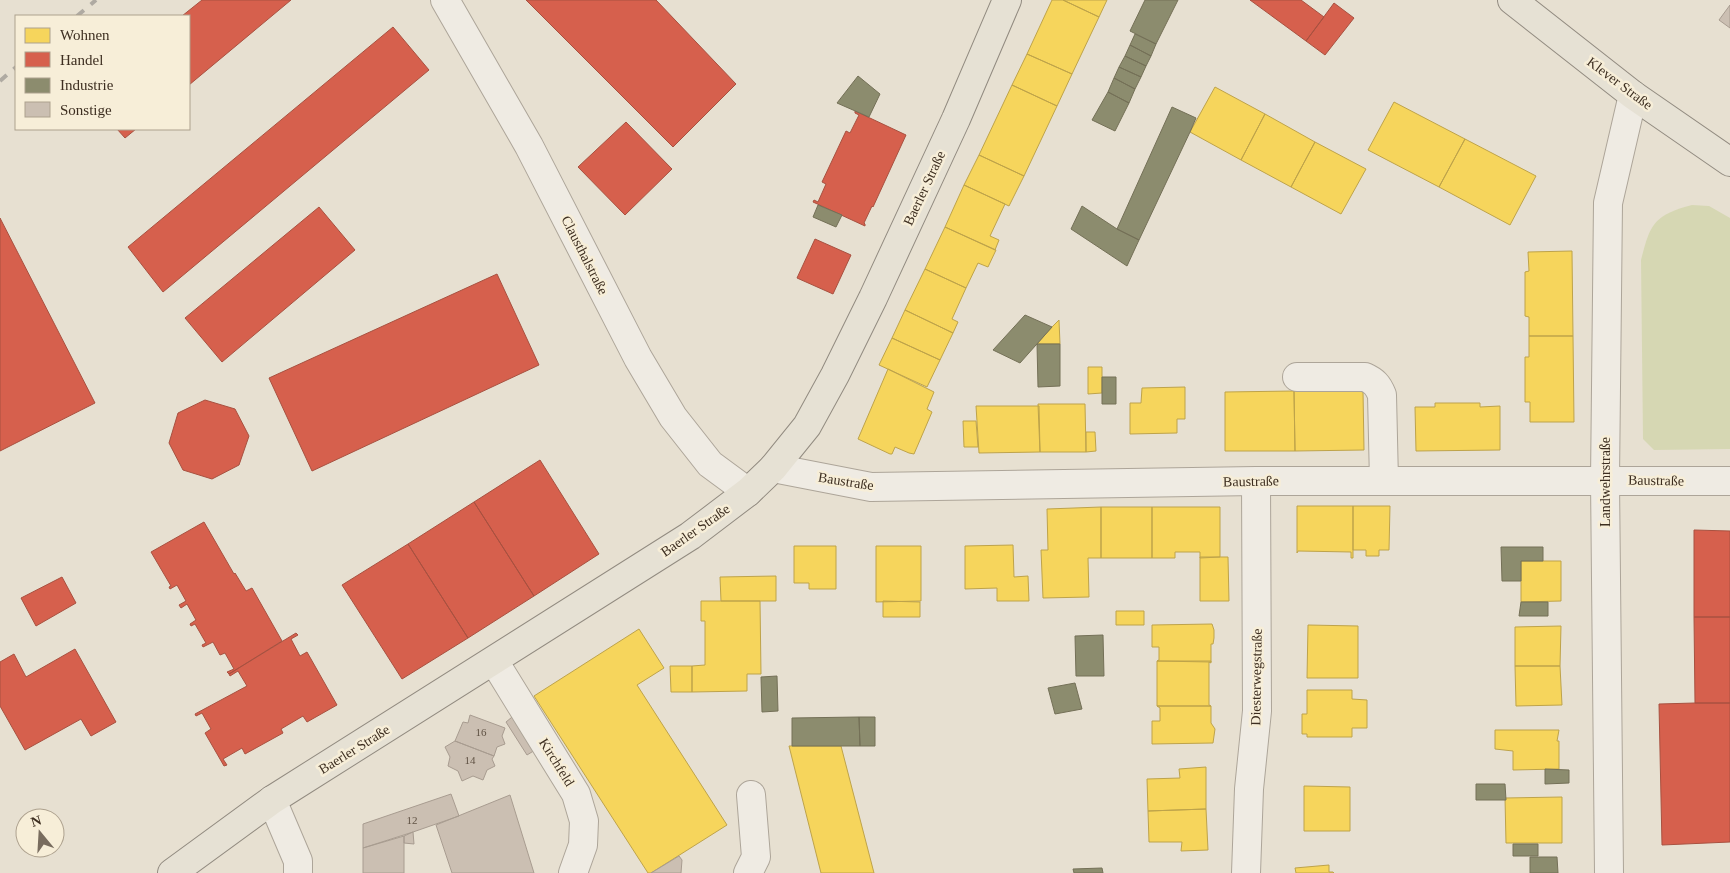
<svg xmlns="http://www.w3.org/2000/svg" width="1730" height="873" font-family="Georgia,serif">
	<rect width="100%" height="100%" fill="#e7e0d1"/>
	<path fill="#d6d7b3" d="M1692 205 1709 206 1730 218V449L1654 450 1643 439 1641 260C1650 224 1654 215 1692 205Z"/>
	<path fill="#f6d55c" stroke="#bea34a" d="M1052 0H1063L1099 17 1072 74 1027 54Z
		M1063 0H1107L1099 17Z
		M1027 54 1072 74 1057 106 1012 85Z
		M1012 85 1057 106 1024 176 979 155Z
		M1215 87 1265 114 1241 160 1190 132Z
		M1394 102 1465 139 1439 187 1368 150Z
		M1265 114 1315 142 1291 187 1241 160Z
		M1465 139 1536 176 1510 225 1439 187Z
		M1315 142 1366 169 1341 214 1291 187Z
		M979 155 1024 176 1009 206 964 185Z
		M964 185 1005 204 990 236 999 240 995 250 945 227Z
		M945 227 996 250 988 267 978 263 966 288 925 269Z
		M1572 251 1573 336H1529V317L1525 316V272L1529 271 1528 252Z
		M925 269 966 288 952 319 958 322 953 333 905 310Z
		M905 310 953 333 940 360 892 338Z
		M1059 320 1060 344H1037L1052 327Z
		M1529 336H1573L1574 422H1530V402H1525V357H1529Z
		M892 338 940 360 927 387 879 365Z
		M1088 367H1102V393L1088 394Z
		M888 369 934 392 927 409 932 412 914 454 909 453 895 447 892 454H890L858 439Z
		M1185 387V419H1177V433L1130 434V403H1141L1142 388Z
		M1294 391 1295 451H1225V392Z
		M1294 391H1363L1364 450 1295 451Z
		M1435 403H1480V407L1500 406V450L1416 451 1415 407H1435Z
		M1038 404H1085L1086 452H1040Z
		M976 406H1039L1040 452 979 453Z
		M963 421H976L978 447H964Z
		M1086 432H1095L1096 451 1086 452Z
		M1297 506H1353V558H1351V552L1298 551 1297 553Z
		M1353 506H1390L1389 550H1379V556H1366V550H1353Z
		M1101 507H1152V558H1101Z
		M1101 507V558H1088L1089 597 1043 598 1041 550H1048L1047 509Z
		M1152 507H1220V557L1200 558V552H1175V558H1152Z
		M1013 545 1014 577 1028 576 1029 601H997V588L965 589V546Z
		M794 546H836V589H809V583H794Z
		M876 546H921V601L876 602Z
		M1200 557H1228L1229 601H1200Z
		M1521 561H1561V601L1521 602Z
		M776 576V601H721L720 577Z
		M701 601H760L761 674H747V691L692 692V666L705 665V621H701Z
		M883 601 920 602V617H883Z
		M1116 611H1144V625H1116Z
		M1212 624 1214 630V638L1213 644H1211V662L1157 661 1159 660V647H1152V625Z
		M1308 625 1358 626V678H1307Z
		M1561 626 1560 666H1515V627Z
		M639 629 664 668 637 685 727 825 651 873H648L534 696Z
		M1157 661H1211V663L1209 662V705L1211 706H1157Z
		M670 666H692V692H671Z
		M1515 666H1560L1562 705 1516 706Z
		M1307 690H1352V699L1367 700V728H1352V737H1307V734H1302V714H1307Z
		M1157 706H1211V723L1215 729 1213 743 1152 744V721H1160V708Z
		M1495 730H1559L1557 741H1559V769L1513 770V751L1495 749Z
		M789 746H841L874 873H821Z
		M1206 767V809L1148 811 1147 779 1180 778 1179 769Z
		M1304 786 1350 787V831H1304Z
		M1562 797V843H1506L1505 798Z
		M1206 809 1208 850 1181 851 1182 842H1149L1148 811Z
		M1329 865V872H1333L1334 873H1296L1295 868Z"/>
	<path fill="#d6604d" stroke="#a85140" d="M202 0H291L189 85V16H182Z
		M526 0H656L736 84 673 147Z
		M1250 0H1301L1324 17 1306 41Z
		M1334 3 1354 18 1325 55 1306 41Z
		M393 27 429 70 163 292 128 247Z
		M855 111 906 135 873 207 872 206 864 223 865 224V226L813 202 814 200 818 202 826 184 822 182 846 131 850 133 859 115 855 113Z
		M626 122 672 169 625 215 578 167Z
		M117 129H136L125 138Z
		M319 207 355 250 222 362 185 318Z
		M0 218 95 403 0 451Z
		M815 239 851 255 833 294 797 278Z
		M497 274 539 365 312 471 269 378Z
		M205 400 235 409 249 436 239 465 212 479 183 470 169 443 178 413Z
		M540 460 599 554 534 596 474 502Z
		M474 502 534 596 468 638 408 544Z
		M204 522 234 574 235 573 246 591 252 588 282 641 229 674 227 672 234 669 225 653 220 655 213 642 203 647 202 645 206 643 195 624 191 626 190 624 196 620 187 604 181 608 179 605 186 601 177 585 170 589 169 587 171 586 151 552Z
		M1694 530 1730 531V617H1694Z
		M408 544 468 638 402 679 342 585Z
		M62 577 76 603 36 626 21 598Z
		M1694 617H1730V703H1695Z
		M296 633 298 635 291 639 300 656 307 652 337 705 307 722 303 716 281 729 283 733 245 754 242 748 223 759 227 765 224 766 205 733 211 729 202 713 196 716 195 714 247 686 238 671 230 676 229 674Z
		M75 649 116 722 91 736 81 719 25 750 0 706V662L14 654 26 677Z
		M1695 703H1730V842L1662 845 1659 704Z"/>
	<path fill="#8c8c6e" stroke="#747057" d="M1145 0H1178L1156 44 1130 31Z
		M1135 34 1156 44 1151 56 1130 45Z
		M1130 45 1151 56 1146 66 1125 56Z
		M1125 56 1146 66 1141 77 1119 67Z
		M1119 67 1141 77 1135 89 1114 78Z
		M858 76 880 94 869 117 837 103Z
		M1114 78 1135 89 1129 103 1108 92Z
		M1108 92 1129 103 1115 131 1092 120Z
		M1172 107 1196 118 1190 132 1139 240 1117 229Z
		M818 205 842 215 836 227 813 217Z
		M1082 206 1117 229 1139 240 1127 266 1071 229Z
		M1025 315 1052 327 1020 363 993 350Z
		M1037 344H1060V386L1038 387Z
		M1102 377H1116V404H1102Z
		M1501 547H1543V561H1521V581H1502Z
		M1521 602H1548V616H1519Z
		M1103 635 1104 676H1076L1075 636Z
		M777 676 778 711 762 712 761 677Z
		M1075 683 1082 709 1055 714 1048 688Z
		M859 717 860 746H792V718Z
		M859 717H875V746H860Z
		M1545 769 1569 770V783L1545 784Z
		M1476 784H1505L1506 800H1476Z
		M1513 844H1538V856H1513Z
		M1530 857H1557L1558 873H1530Z
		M1102 868 1103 873H1074L1073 869Z"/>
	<path fill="#cbbfb2" stroke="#a89c90" d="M1730 5V28L1719 20Z
		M517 713 540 747 527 755 506 722Z
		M470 715 505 728 502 736 505 744 497 747 494 756 455 741 463 722 468 723Z
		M455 741 494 756 492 759 495 766 487 770 483 780 473 776 462 781 458 771 448 766 450 757 445 747Z
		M451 794 459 816 413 832 363 848V824Z
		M510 795 534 873H452L436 825Z
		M413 832 414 844 404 843V836Z
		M404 836V873H363V848Z
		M679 856 682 860 681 873H651Z"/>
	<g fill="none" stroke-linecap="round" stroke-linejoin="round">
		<defs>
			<path id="minor" d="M445 0 529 146 638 358 673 417 710 464 748 492
				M1297 377H1365C1374 381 1378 385 1382 395L1384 481
				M773 468 871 487 1256 481H1730
				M494 661 576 794 584 821 583 845 573 873
				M272 800 298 861V873
				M748 873 756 857 751 795
				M1246 873 1249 789 1257 711 1256 481
				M1609 873 1605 480 1608 203 1633 95"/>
			<path id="major" d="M1512 0 1633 95 1730 162
				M172 873 272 800 690 536 748 492 773 468 807 426 835 375 873 298 956 119 1007 0"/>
		</defs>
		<use href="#minor" stroke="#ada599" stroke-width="30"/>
		<use href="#major" stroke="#928b80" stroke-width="30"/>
		<use href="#minor" stroke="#efebe3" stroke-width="28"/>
		<use href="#major" stroke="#e6e1d4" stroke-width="28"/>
		<path stroke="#afaaa2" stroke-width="4" stroke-dasharray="9 9" stroke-linecap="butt" d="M77 16 96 0
			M0 81 16 67"/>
	</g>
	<g text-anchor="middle" stroke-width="5" stroke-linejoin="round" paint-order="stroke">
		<g font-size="11" fill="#605244">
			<text x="481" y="736">16</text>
			<text x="470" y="764">14</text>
			<text x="412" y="824">12</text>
		</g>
		<g font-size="14" fill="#3d2e20" stroke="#f7eed8">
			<text transform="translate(1620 83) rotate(37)" y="5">Klever Straße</text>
			<text transform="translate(924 188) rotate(-65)" y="5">Baerler Straße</text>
			<text transform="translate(585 255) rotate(63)" y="5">Clausthalstraße</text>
			<text transform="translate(1656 480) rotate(1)" y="5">Baustraße</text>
			<text transform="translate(846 481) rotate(9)" y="5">Baustraße</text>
			<text transform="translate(1251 481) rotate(-1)" y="5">Baustraße</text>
			<text transform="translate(1605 482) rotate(-90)" y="5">Landwehrstraße</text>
			<text transform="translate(695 530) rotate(-35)" y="5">Baerler Straße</text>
			<text transform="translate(1256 677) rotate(-89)" y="5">Diesterwegstraße</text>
			<text transform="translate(354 749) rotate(-32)" y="5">Baerler Straße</text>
			<text transform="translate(557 762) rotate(58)" y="5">Kirchfeld</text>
		</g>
	</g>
	<rect x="15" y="15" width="175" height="115" fill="#f7eed8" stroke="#ada18e"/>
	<rect x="25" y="28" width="25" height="15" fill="#f6d55c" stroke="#ada18e"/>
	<text x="60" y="40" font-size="15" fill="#3d2e20">Wohnen</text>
	<rect x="25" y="52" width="25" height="15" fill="#d6604d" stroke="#ada18e"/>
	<text x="60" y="65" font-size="15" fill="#3d2e20">Handel</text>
	<rect x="25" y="78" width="25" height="15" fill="#8c8c6e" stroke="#ada18e"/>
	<text x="60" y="90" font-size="15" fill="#3d2e20">Industrie</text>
	<rect x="25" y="102" width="25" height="15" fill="#cbbfb2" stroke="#ada18e"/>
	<text x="60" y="115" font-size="15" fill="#3d2e20">Sonstige</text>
	<g transform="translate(40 833) rotate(342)"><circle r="24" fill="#f7eed8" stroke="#ada18e"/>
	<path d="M0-4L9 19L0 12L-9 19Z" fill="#786c5e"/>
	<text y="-8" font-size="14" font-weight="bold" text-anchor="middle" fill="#3d2e20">N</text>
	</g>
</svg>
